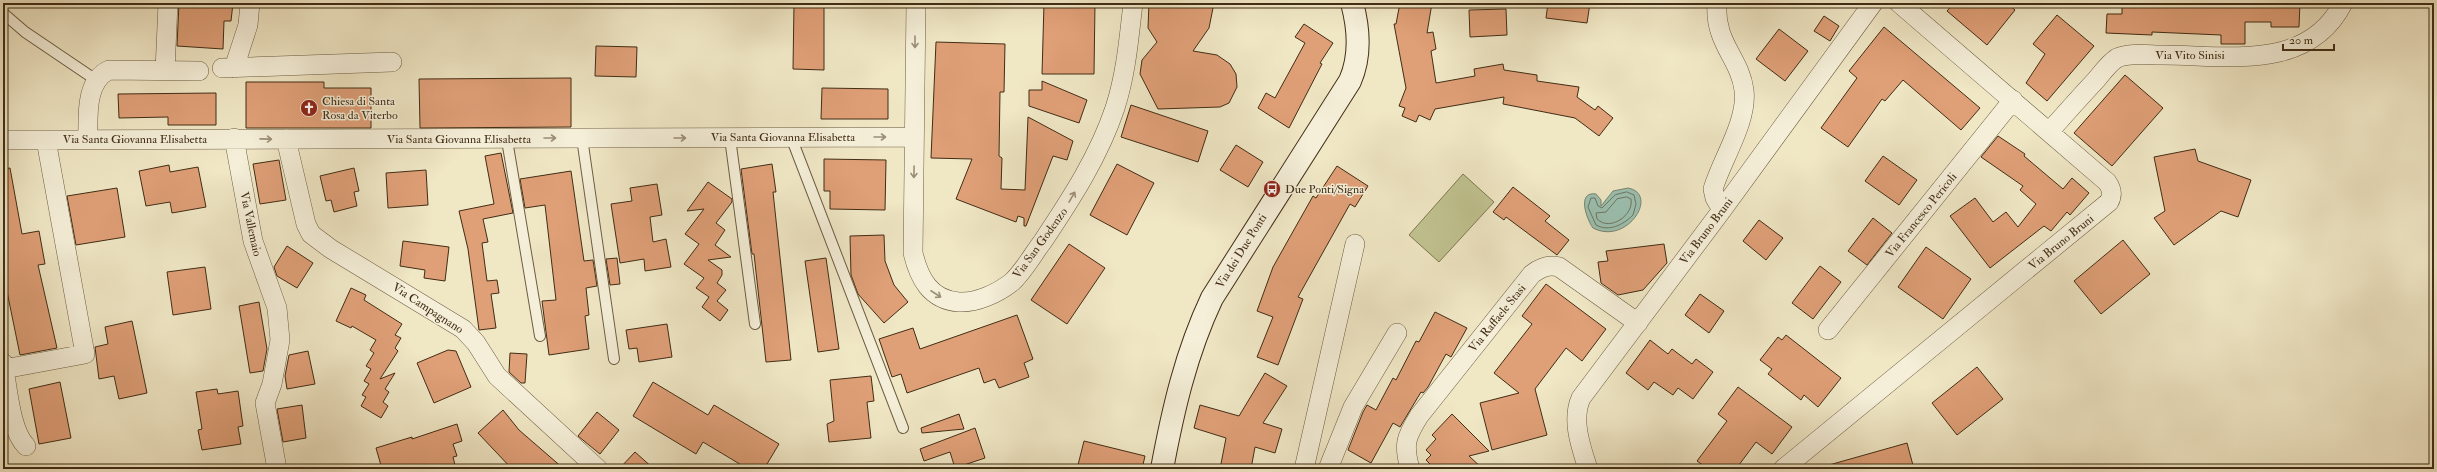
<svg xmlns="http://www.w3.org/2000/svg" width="2437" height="472" font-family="'IM FELL Double Pica',serif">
	<rect width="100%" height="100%" fill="#f0e7c5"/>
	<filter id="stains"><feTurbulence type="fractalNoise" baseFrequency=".005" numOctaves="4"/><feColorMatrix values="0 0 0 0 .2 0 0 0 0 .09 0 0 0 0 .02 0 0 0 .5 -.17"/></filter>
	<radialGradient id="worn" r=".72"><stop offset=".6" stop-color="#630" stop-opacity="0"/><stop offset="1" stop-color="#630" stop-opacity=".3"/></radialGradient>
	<path fill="#c0c390" stroke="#807852" d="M1463 174 1494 202 1439 262 1409 235Z"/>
	<path fill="#9bc0b0" stroke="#778572" d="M1628 188C1660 194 1627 246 1593 228 1587 220 1576 191 1596 194L1601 200V206L1613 191Z"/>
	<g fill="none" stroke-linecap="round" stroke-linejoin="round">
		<path stroke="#6e7662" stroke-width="1" d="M1627 192 1634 195 1636 204 1633 215C1623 225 1609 232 1596 225L1588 207 1591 198H1595L1598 206 1602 208 1615 195Z
			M1627 197 1631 199C1634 215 1610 232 1597 219L1596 213 1606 212 1617 199Z"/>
	</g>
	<path fill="#df9f77" stroke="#412d15" d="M179 3H233L231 21H224L223 49 177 46Z
		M794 3H824V70L793 69Z
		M1044 3H1095L1094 74H1042Z
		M1149 3H1214L1209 28 1193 51 1217 55 1230 64 1236 74 1237 87 1229 103 1220 107 1158 109 1140 74 1142 60 1157 42 1148 28Z
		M1400 3H1432L1427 33 1433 32 1436 49 1431 51 1436 83 1475 76 1474 69 1503 64 1504 70 1537 75V81L1579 87 1577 97 1595 110 1598 106 1613 118 1599 136 1575 118 1503 104 1504 97 1435 109 1430 120 1419 115 1416 122 1402 116 1405 108 1399 106 1406 88 1394 24H1396Z
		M1548 3H1590L1587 23 1546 18Z
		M1954 3H2007L2015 10 1987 45 1947 11Z
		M2122 3H2300L2299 27H2271V22H2245V44H2221V35L2152 32V35L2106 33 2107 14H2122Z
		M1506 9 1507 35 1470 37 1469 10Z
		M2057 15 2094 46 2047 101 2026 83 2045 54 2033 44Z
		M1824 16 1839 26 1830 41 1814 31Z
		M1304 24 1333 43 1320 63 1322 64 1289 128 1258 108 1266 93 1275 98 1305 43 1295 37Z
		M1884 27 1980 108 1961 130 1903 80 1885 101 1882 99 1848 147 1821 128 1857 78 1849 71Z
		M1779 29 1808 51 1785 81 1756 59Z
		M936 42 1005 44 1004 92H1000L999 156 1002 158 1001 189 1025 190 1028 117 1073 141 1067 160 1053 156 1026 226H1024V218L1018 216 1016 222 956 199 972 159 931 158Z
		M596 46 637 47 636 77 595 76Z
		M2125 75 2163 108 2112 166 2074 133Z
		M571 78V127L420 128 419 79Z
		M1042 81 1087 100 1079 123 1029 106V90H1042Z
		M246 82H324V88H371V128H246Z
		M822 88 888 89V119H821Z
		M216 93V125H168V117L119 118 118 94Z
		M1131 105 1208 131 1198 162 1121 137Z
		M1998 136 2025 154 2024 156 2063 189 2072 178 2089 193 2070 215 2067 212 2051 231 2044 226 1990 268 1950 216 1975 198 1993 222 2006 212 2018 227 2036 204 2020 190 2023 186 1981 157Z
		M1236 145 1263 162 1248 187 1220 170Z
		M2195 149 2198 161 2251 180 2238 217 2221 211 2174 245 2154 218 2165 211 2154 157Z
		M501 153 513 213 483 219 488 242 482 243 487 281 497 280 499 293 491 294 496 328 479 330 468 249 459 211 494 204 485 156Z
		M1883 156 1917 180 1899 205 1865 181Z
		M824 159 886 160 885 210 830 209V191H824Z
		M279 160 286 200 260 204 253 164Z
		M772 164 776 192H773L791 360 766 362 754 254H752L741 169Z
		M1117 164 1154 183 1127 235 1090 215Z
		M169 165 170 172 198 167 206 207 172 213 170 202 146 206 139 171Z
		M1337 166 1368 186 1355 207 1350 204 1298 297 1303 299 1278 365 1257 357 1273 317 1257 311 1273 267 1313 196 1316 198Z
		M10 168 22 234 39 231 45 264 38 265 57 348 20 355 3 272V169Z
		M354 168 359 191 354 192 357 206 334 212 331 200 326 201 320 176Z
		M426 170 428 205 388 208 386 173Z
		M571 171 584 261 593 260 597 286 586 288 589 315 585 316 589 349 549 355 542 301 556 300 545 205 525 208 520 179Z
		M708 182 732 199V202L716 223 725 230 715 245 731 257 708 260 722 270V275L717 283 726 290 717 301 728 310 720 321 702 307 709 297 696 288 704 278 684 264 699 244 685 234 704 209 687 211Z
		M657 184 662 215 650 217 653 242 666 239 671 267 645 271 644 259 620 263 611 204 632 201 630 188Z
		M1513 187 1550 216 1545 221 1569 240 1557 255 1506 217 1504 220 1493 212Z
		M117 188 125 237 76 245 67 196Z
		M1873 218 1892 233 1867 265 1848 251Z
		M1759 220 1783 238 1766 260 1743 241Z
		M884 235 885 261 894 285 908 302 884 323 858 294 851 275 850 236Z
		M2123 240 2150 274 2101 314 2074 281Z
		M403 241 449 247 445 281 424 278 425 270 400 266Z
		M1069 244 1105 268 1067 324 1031 300Z
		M1664 244 1667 263 1643 290 1618 295 1601 283 1598 262 1608 261 1606 251Z
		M287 246 313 263 297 288 277 276 274 267Z
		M1926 247 1971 279 1943 319 1898 287Z
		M617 258 620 284 610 285 606 259Z
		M826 258 839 349 818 352 805 261Z
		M1820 266 1841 282 1813 319 1792 303Z
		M205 267 211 309 173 315 167 272Z
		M1546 284 1606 329 1582 361 1566 348 1535 389 1547 435 1492 450 1480 403 1519 393 1494 373 1532 324 1522 316Z
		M351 288 366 295 364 300 402 324 395 335 401 338 395 348 398 351 380 379 395 373 385 389 389 392 383 402 388 406 381 418 361 406 366 397 362 395 369 384 364 381 371 369 366 366 374 353 370 350 376 340 352 326 351 328 336 321Z
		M1700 294 1724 311 1709 333 1685 315Z
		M259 302 267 349 263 371 250 373 239 306Z
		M1435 312 1467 328 1451 357 1446 354 1428 387 1423 393 1421 392 1400 427 1393 423 1371 463 1348 450 1363 412 1367 405 1376 410 1393 378 1396 380 1416 341 1419 342Z
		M1017 315 1033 359 1024 363 1029 377 999 388 995 379 984 383 979 368 907 393 901 374 892 377 879 339 913 328 920 349Z
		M132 321 147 393 119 399 114 376 99 379 95 347 108 344 105 327Z
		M667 324 672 357 639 362 637 348 629 349 626 330Z
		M1786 335 1841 378 1818 407 1804 395 1801 400 1768 374 1772 369 1760 360 1778 337 1782 340Z
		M1650 340 1668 354 1672 349 1692 364 1696 359 1713 372 1693 399 1678 388 1673 395 1654 382 1648 390 1626 373Z
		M448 350 456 351 471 387 434 403 417 363Z
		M308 351 315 384 287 389 285 376 289 355Z
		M510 353 527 354 525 383H521L509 372Z
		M1977 367 2003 399 1957 435 1932 403Z
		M1265 373 1287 386 1263 423 1282 429 1275 453 1255 447 1251 469H1220L1226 438 1194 428 1200 405 1239 416Z
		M871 376 874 401 867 402 871 438 829 442 827 424 834 421 830 380Z
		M60 382 71 438 39 444 29 389Z
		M653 382 708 415 714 405 779 444 764 469H748L703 442 696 454 633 416Z
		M1738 387 1792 427 1772 454 1756 442 1736 469H1708L1697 461 1727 421 1718 414Z
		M217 389 218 394 238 391 243 426 238 427 241 444 202 450 198 430 202 429 196 392Z
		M302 405 306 438 283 442 277 409Z
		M503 410 519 430 564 469H512L478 433Z
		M597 412 619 430 600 454 578 436Z
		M959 414 964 429 922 433 921 428Z
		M1452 414 1489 451 1469 456 1483 469H1435L1426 460 1431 455 1426 450 1436 439 1432 435Z
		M457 424 462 441 453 444 457 456 453 457 456 469H382L376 448 412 437V439Z
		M975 428 985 458 955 468 950 452 924 461 920 449Z
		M1084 441 1145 456 1142 469H1077Z
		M1907 443 1914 469H1829V465Z
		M635 452 654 469H619Z"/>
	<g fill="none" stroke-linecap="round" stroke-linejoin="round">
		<defs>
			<path id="lane" d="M3 13 25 32 96 80
				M791 137 903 428
				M582 138 614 359
				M730 138 755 324
				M507 140 540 336"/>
			<path id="street" d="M916 3 913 253C919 278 930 300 959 302 977 303 998 293 1012 282 1024 271 1033 254 1043 241 1071 199 1099 156 1115 108 1126 74 1129 38 1133 3
				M1717 3C1714 43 1740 58 1744 90 1748 121 1722 159 1713 189L1715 198 1722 210
				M222 68 392 62
				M234 68 248 25 250 3
				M165 71 168 3
				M2049 132C2065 114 2080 97 2096 80 2102 73 2109 63 2117 58 2130 52 2149 55 2163 55 2227 55 2308 72 2343 3
				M234 138 253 241 277 308 280 340 272 384 265 403 277 469
				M88 139C88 117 85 81 109 70L199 71
				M286 139 306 224 311 234 331 249 463 329 476 343 497 376 598 469
				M3 140 914 137
				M1828 330 2013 100
				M3 363 4 369 85 354 46 140
				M4 369C8 391 11 431 26 446
				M1304 469 1355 244
				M1328 469 1353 407 1397 333
				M1410 469C1403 444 1406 437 1419 416L1532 274C1540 268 1548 264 1559 267L1638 323
				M1588 469C1581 447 1571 420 1581 398L1722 210 1873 3
				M1783 469 2109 202C2113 195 2112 189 2107 182L1899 3"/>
			<path id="secondary" d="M1162 469C1173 410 1186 353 1212 298L1350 81C1361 56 1359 29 1352 3"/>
		</defs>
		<use href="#lane" stroke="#6d5c41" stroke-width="12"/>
		<use href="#street" stroke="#6d5c41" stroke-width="20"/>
		<use href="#secondary" stroke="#412d15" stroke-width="24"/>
		<use href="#lane" stroke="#f5efd9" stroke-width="10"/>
		<use href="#street" stroke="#f5efd9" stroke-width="19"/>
		<use href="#secondary" stroke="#f5efd9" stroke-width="22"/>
	</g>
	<defs><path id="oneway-shaft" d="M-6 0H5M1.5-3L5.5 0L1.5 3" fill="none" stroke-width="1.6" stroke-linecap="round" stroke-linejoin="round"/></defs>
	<g stroke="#9b8e77">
		<use href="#oneway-shaft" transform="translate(915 42) rotate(90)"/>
		<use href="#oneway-shaft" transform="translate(880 137)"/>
		<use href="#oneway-shaft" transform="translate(550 138)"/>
		<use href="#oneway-shaft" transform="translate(680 138)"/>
		<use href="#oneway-shaft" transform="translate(266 139) rotate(1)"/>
		<use href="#oneway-shaft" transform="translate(914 172) rotate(91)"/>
		<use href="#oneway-shaft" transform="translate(1072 197) rotate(-60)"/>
		<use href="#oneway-shaft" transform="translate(936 294) rotate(33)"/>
	</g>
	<defs>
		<symbol id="church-disc" viewBox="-11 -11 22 22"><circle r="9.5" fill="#8f2418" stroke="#f5efd9"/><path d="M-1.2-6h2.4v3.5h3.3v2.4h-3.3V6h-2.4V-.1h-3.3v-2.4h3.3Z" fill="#fff"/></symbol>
		<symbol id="bus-disc" viewBox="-11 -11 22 22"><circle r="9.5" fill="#8f2418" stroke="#f5efd9"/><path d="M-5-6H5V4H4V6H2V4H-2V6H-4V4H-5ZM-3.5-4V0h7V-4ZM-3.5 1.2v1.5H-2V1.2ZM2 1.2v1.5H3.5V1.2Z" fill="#fff"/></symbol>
	</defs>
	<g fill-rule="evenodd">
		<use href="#church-disc" x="299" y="98" width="20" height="20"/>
		<use href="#bus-disc" x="1262" y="179" width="20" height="20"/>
	</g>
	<g text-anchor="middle" stroke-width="3" stroke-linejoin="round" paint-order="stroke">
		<g font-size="12" fill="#412d15" stroke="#f5efd9">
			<text x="2190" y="59">Via Vito Sinisi</text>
			<text x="783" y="141">Via Santa Giovanna Elisabetta</text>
			<text x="135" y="143">Via Santa Giovanna Elisabetta</text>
			<text x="459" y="143">Via Santa Giovanna Elisabetta</text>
			<text transform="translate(1921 215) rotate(-51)" y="4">Via Francesco Pericoli</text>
			<text transform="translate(251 224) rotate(78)" y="4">Via Vallemaio</text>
			<text transform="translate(1706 231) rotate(-53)" y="4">Via Bruno Bruni</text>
			<text transform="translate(2061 242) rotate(-39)" y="4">Via Bruno Bruni</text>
			<text transform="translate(1040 243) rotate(-54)" y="4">Via San Godenzo</text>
			<text transform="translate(1241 251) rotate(-58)" y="4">Via dei Due Ponti</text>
			<text transform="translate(428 308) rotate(33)" y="4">Via Campagnano</text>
			<text transform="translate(1497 318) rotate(-51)" y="4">Via Raffaele Stasi</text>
		</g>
		<g font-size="12" fill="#412d15" stroke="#f5efd9" text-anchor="start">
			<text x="322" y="105">Chiesa di Santa<tspan x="322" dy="14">Rosa da Viterbo</tspan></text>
			<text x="1285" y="193">Due Ponti/Signa</text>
		</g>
	</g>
	<rect width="2437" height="472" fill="none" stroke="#f0e7c5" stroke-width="16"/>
	<rect x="4" y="4" width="2429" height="464" fill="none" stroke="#412d15" stroke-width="2"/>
	<rect x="8" y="8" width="2421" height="456" fill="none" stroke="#412d15"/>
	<path d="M2283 44v6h51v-6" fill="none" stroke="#412d15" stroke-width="2"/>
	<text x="2289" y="44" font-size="12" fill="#412d15" stroke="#f5efd9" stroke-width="3" paint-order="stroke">20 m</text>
	<rect width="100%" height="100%" filter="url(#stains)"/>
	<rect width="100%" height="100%" fill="url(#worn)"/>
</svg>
